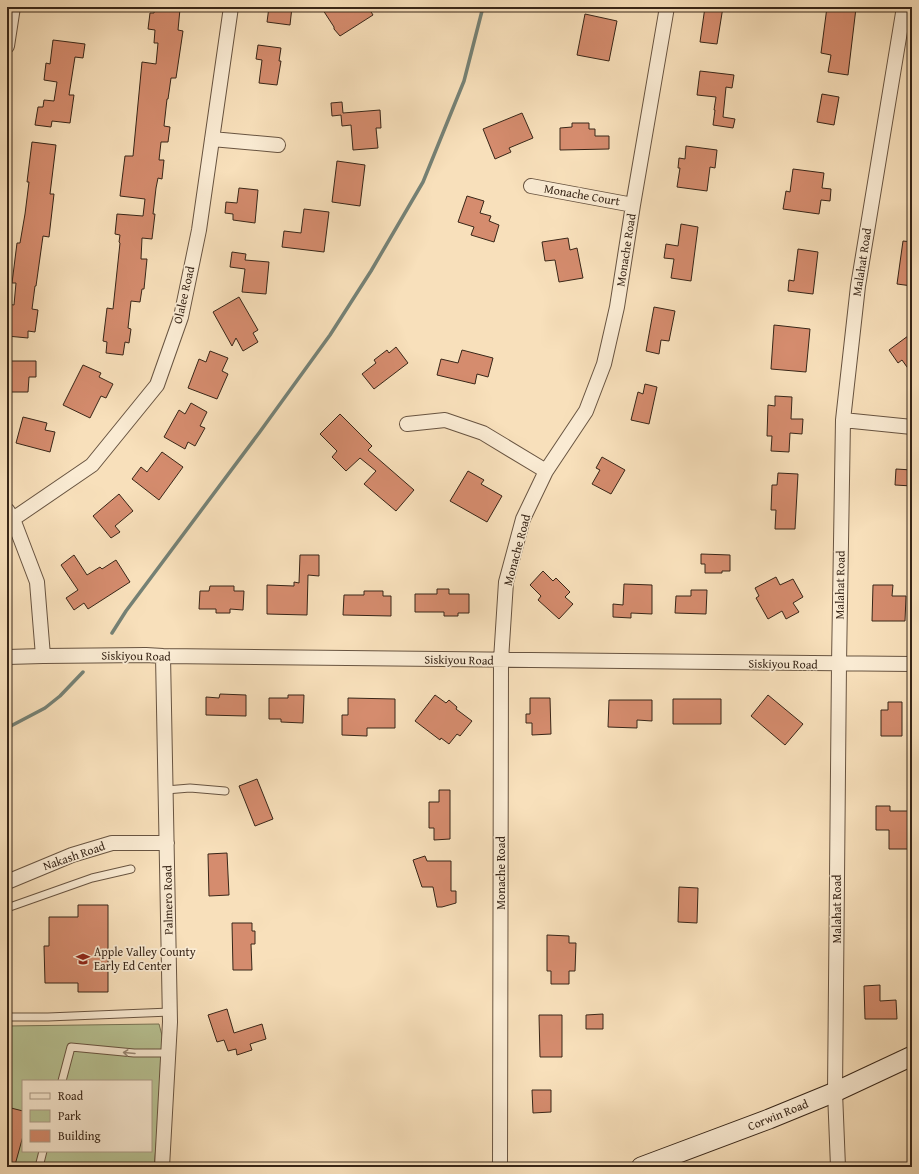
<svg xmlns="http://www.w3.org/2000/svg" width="919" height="1174" font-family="'Gentium Book Plus',serif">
	<rect width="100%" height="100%" fill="#f8e0bb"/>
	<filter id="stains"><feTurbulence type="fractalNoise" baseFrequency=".005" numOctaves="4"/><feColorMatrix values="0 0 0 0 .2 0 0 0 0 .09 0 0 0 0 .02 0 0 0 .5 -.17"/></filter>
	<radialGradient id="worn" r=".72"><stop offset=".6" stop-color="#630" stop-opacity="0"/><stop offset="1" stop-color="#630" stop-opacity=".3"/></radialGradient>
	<path fill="#b8c394" stroke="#787456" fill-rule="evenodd" d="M159 1024 164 1043 158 1126 154 1167H7V1026ZM23 1081H151V1151H23Z"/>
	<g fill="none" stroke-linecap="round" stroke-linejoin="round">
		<path stroke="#758175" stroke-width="3.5" d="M112 633 126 611 259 433 330 335 371 271 423 182 464 81 483 7
			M7 728 45 708 60 696 83 672"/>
	</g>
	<path fill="#d58c6e" stroke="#382618" d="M155 7H173L172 8 180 9 178 30 183 31 176 78H171L168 99H167L164 126 170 127 168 142H161L159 160H164L162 179 158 178 156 188 153 214H155L152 239 142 238 141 259H147L144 289H142L140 302 131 301 128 328 131 329 129 343 125 342 123 355 106 353 107 342 103 341 107 308 113 309 120 243 119 242 120 235 115 234 117 214 143 216 145 199 120 196 125 156H133L142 62 156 64 158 43H154L155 30 148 29 150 13H154Z
		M269 7H292L290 25 267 22Z
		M321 7H368L373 15 340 36 334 29V27Z
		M705 7H723L717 44 700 42Z
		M827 7H845L856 8 848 75 828 72 831 55 821 53Z
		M585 14 617 21 609 61 577 55Z
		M53 40 85 44 83 58 75 57 69 95H74L70 123 52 121 51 127 35 125 38 107H43L44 100 54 101 57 82 44 80 46 63 50 64Z
		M258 45 281 48 279 61H281L277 85 259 83 262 60 256 59Z
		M700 71 734 75 732 88 726 87 723 117 735 119 733 128 713 125 715 110H714L716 97 697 95Z
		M822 94 839 97 834 125 817 122Z
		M342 102 343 113 380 110 381 128H376L378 148 353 150 351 125 342 126 341 115 332 116 331 103Z
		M522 113 533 138 509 148 511 152 495 159 483 129Z
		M572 123H589V129H595V136H609V149L560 150V128L572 127Z
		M32 142 56 145 50 194H54L49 237 43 236 36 286H35L32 309 38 310 35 332 28 331V338L7 336V304L14 305 16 283H12L17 243H20L25 214 29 182H27Z
		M686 146 717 150 715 168 710 167 707 191 677 187 680 168H678L679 158 685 159Z
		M337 161 365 165 360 206 332 202Z
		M793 169 824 173 822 188 831 189 830 201 821 200 819 214 783 209 786 191 790 192Z
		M239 188 258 190 255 223 233 220V214L225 213 226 202 237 203Z
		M467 196 484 201 480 213 491 216 489 221 499 225 494 242 471 235 474 227 458 222Z
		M304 209 329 212 324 252 282 247 284 231 301 233Z
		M681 224 698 227 691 281 671 278 674 259 664 258 666 244 678 246Z
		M568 238 570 250 577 248 583 278 559 282 555 260 545 261 542 242Z
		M903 241 912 242V286L897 284Z
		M798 249 818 252 813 294 788 291 789 280 794 281Z
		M232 252 246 254 245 260 269 262 266 294 242 292 245 269 230 267Z
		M239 297 258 330 253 333 258 342 243 351 236 338 232 346 213 312Z
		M654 307 675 311 669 341 661 340 659 354 646 351Z
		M774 325 810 329 806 372 771 369Z
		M912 333V374L902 360 898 363 889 350Z
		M396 347 408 363 374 389 362 374 376 363 374 360 387 350 389 353Z
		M462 350 493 358 488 377 477 374 475 384 437 375 441 359 458 363Z
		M210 351 228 358 222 371 228 374 217 399 188 388 199 359 206 362Z
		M7 361H36V377H29L28 392H10V384H7Z
		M83 365 101 373 99 377 113 384 106 398 101 396 90 418 63 405Z
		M645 384 657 387 649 424 631 420 638 392 643 394Z
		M775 396 792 397 791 419H803L802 434 790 433 789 452 771 451 772 436H767L768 405 775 406Z
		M191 403 207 412 200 426 205 428 195 446 188 442 185 449 164 437 179 410 185 414Z
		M340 414 372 446 368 450 414 490 396 511 364 484 376 471 360 458 346 471 332 457 337 451 320 434Z
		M23 417 47 423 45 430 55 432 50 452 16 443Z
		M162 452 183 467 159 500 132 479 141 467 147 472Z
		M602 457 625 470 611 494 592 484 600 470 596 468Z
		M896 469 912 470V486L895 485Z
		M468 471 484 480 481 484 502 496 487 522 450 501Z
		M778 473 798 474 795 529H775L776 510H771L772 485H777Z
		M119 494 133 511 115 526 120 532 111 538 93 516Z
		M701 554 730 555V571H722V573H705V564H701Z
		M74 555 87 575 100 567 102 569 116 560 130 582 88 609 84 603 74 610 66 598 78 590 61 565Z
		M300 555H319V576L308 575 307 615 267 614V585L294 586V582L299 583Z
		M543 571 553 581 556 578 570 592 565 597 573 604 559 619 538 600 541 596 530 585Z
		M776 577 780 585 793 579 803 597 793 603 799 612 786 619 782 611 768 619 756 598 759 596 755 588Z
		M624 584 652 585V614L631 613V618L613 617V604L623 605Z
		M873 585H893L892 596H906L905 621H872Z
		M210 586H234V591H244L243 610 230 609V613H216V609H199L200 591H209Z
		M437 589H449V594H469V613H458V616H444V612H415V594H437Z
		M691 590H707L706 614 675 613 676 596H691Z
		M364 591H383V596H391V616L343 615 344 595H364Z
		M220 694 246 695V716L206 715V697L219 698Z
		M288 695H304L303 723 281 722V719H269V698H288Z
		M435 695 446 703 449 700 457 707 456 709 472 721 460 736 457 734 449 744 441 738 440 740 415 721Z
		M768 695 803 724 785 745 751 716Z
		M348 698 395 699V728H367V736L342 735V715H348Z
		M530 698H550L551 734 532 735V723H526V714H530Z
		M673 699H721V724H673Z
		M609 700H652V721L637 720V728L608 727Z
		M888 702H902V736H881V710H888Z
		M257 779 273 819 255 826 239 786Z
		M439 790H450V839L434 840V828H429V802H439Z
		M876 806H890V811H912V849H889V830H876Z
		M227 853 229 895 209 896 208 854Z
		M425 856 427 861H451V891H456V903L442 907H437L433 887H422L413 860Z
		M679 887 698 888 697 923 678 922Z
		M78 905H108V992H78V983H45L44 946H49V917H78Z
		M232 923H252V931H255V944H251L252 970H233Z
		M547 935 569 936V943H576L575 971H569V984H551V971H547Z
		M880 985V1001L896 1000 897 1019H865L864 986Z
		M227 1009 234 1033 262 1024 266 1039 250 1044 252 1050 237 1055 236 1049 228 1051 224 1040 217 1042 208 1015Z
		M603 1014V1029H586V1015Z
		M539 1015H562V1057H540Z
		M532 1090H551V1112L533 1113Z
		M7 1107 23 1111V1136L15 1165 7 1163Z"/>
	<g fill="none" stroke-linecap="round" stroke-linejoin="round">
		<defs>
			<path id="lane" d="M166 790 190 788 225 791
				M7 908 92 878 131 869
				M7 1017H48L170 1012
				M62 1081 71 1047 134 1053H168
				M39 1167 43 1151"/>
			<path id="street" d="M7 46 13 7
				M212 139 278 145
				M531 186 633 205
				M843 420 912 427
				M407 424 445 420 483 433 546 471
				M7 510 13 519 37 582 43 656
				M13 519 92 465 157 385 181 317 199 230 231 7
				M7 657 43 656 146 655 163 656 912 664
				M7 882 72 855 112 843H167
				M162 1167 170 1022 163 656
				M500 1167 501 660 506 582 523 519 546 471 586 411 604 364 617 307 633 205 667 7
				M838 1167 835 1092 839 664 843 420 858 286 904 7"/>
			<path id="secondary" d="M641 1167 769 1119 835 1092 912 1056"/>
		</defs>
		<use href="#lane" stroke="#685441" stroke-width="9"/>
		<use href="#street" stroke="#685441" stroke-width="16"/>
		<use href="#secondary" stroke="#382618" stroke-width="21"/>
		<use href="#lane" stroke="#faebd3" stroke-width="7"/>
		<use href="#street" stroke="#faebd3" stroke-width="14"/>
		<use href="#secondary" stroke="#faebd3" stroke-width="19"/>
	</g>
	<defs><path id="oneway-shaft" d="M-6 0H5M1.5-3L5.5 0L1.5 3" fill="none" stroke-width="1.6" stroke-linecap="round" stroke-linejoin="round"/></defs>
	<use stroke="#998876" href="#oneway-shaft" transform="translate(129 1053) rotate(-175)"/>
	<defs>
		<symbol id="school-bare" viewBox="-9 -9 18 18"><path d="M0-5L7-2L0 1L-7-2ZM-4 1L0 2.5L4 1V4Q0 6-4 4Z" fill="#8f2418" stroke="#faebd3" stroke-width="2.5" paint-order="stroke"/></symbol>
	</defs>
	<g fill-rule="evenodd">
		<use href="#school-bare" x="73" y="949" width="20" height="20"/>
	</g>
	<g text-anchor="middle" stroke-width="3.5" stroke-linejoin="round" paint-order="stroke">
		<g font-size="12" fill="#382618" stroke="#faebd3">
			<text transform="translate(582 195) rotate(10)" y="4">Monache Court</text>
			<text transform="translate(626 250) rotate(-81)" y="4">Monache Road</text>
			<text transform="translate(862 262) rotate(-81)" y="4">Malahat Road</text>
			<text transform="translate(184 295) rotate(-77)" y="4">Olalee Road</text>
			<text transform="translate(517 550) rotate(-75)" y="4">Monache Road</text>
			<text transform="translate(840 585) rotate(-89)" y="4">Malahat Road</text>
			<text transform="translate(136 656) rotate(1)" y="4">Siskiyou Road</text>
			<text transform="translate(459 660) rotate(1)" y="4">Siskiyou Road</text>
			<text transform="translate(783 664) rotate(1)" y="4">Siskiyou Road</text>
			<text transform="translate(74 856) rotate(-19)" y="4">Nakash Road</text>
			<text transform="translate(501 873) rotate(-90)" y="4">Monache Road</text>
			<text transform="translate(168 900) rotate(-91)" y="4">Palmero Road</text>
			<text transform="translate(837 909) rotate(-90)" y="4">Malahat Road</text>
			<text transform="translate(778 1115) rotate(-22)" y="4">Corwin Road</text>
		</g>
		<g font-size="12" fill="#382618" stroke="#faebd3" text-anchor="start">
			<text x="94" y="956">Apple Valley County<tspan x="94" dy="14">Early Ed Center</tspan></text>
		</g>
	</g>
	<rect width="919" height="1174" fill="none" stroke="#f8e0bb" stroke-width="24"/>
	<rect x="8" y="8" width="903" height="1158" fill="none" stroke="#382618" stroke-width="2"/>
	<rect x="12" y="12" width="895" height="1150" fill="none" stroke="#382618"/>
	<rect x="22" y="1080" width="130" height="72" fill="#faebd3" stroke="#ac9c88"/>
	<rect x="30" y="1093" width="20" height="6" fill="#faebd3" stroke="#ac9c88"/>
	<text x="58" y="1100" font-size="12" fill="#382618">Road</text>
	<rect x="30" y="1110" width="20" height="12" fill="#b8c394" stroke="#ac9c88"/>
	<text x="58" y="1120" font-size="12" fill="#382618">Park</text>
	<rect x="30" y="1130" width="20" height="12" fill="#d58c6e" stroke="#ac9c88"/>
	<text x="58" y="1140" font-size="12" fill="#382618">Building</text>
	<rect width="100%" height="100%" filter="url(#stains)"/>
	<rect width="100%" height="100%" fill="url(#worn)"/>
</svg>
